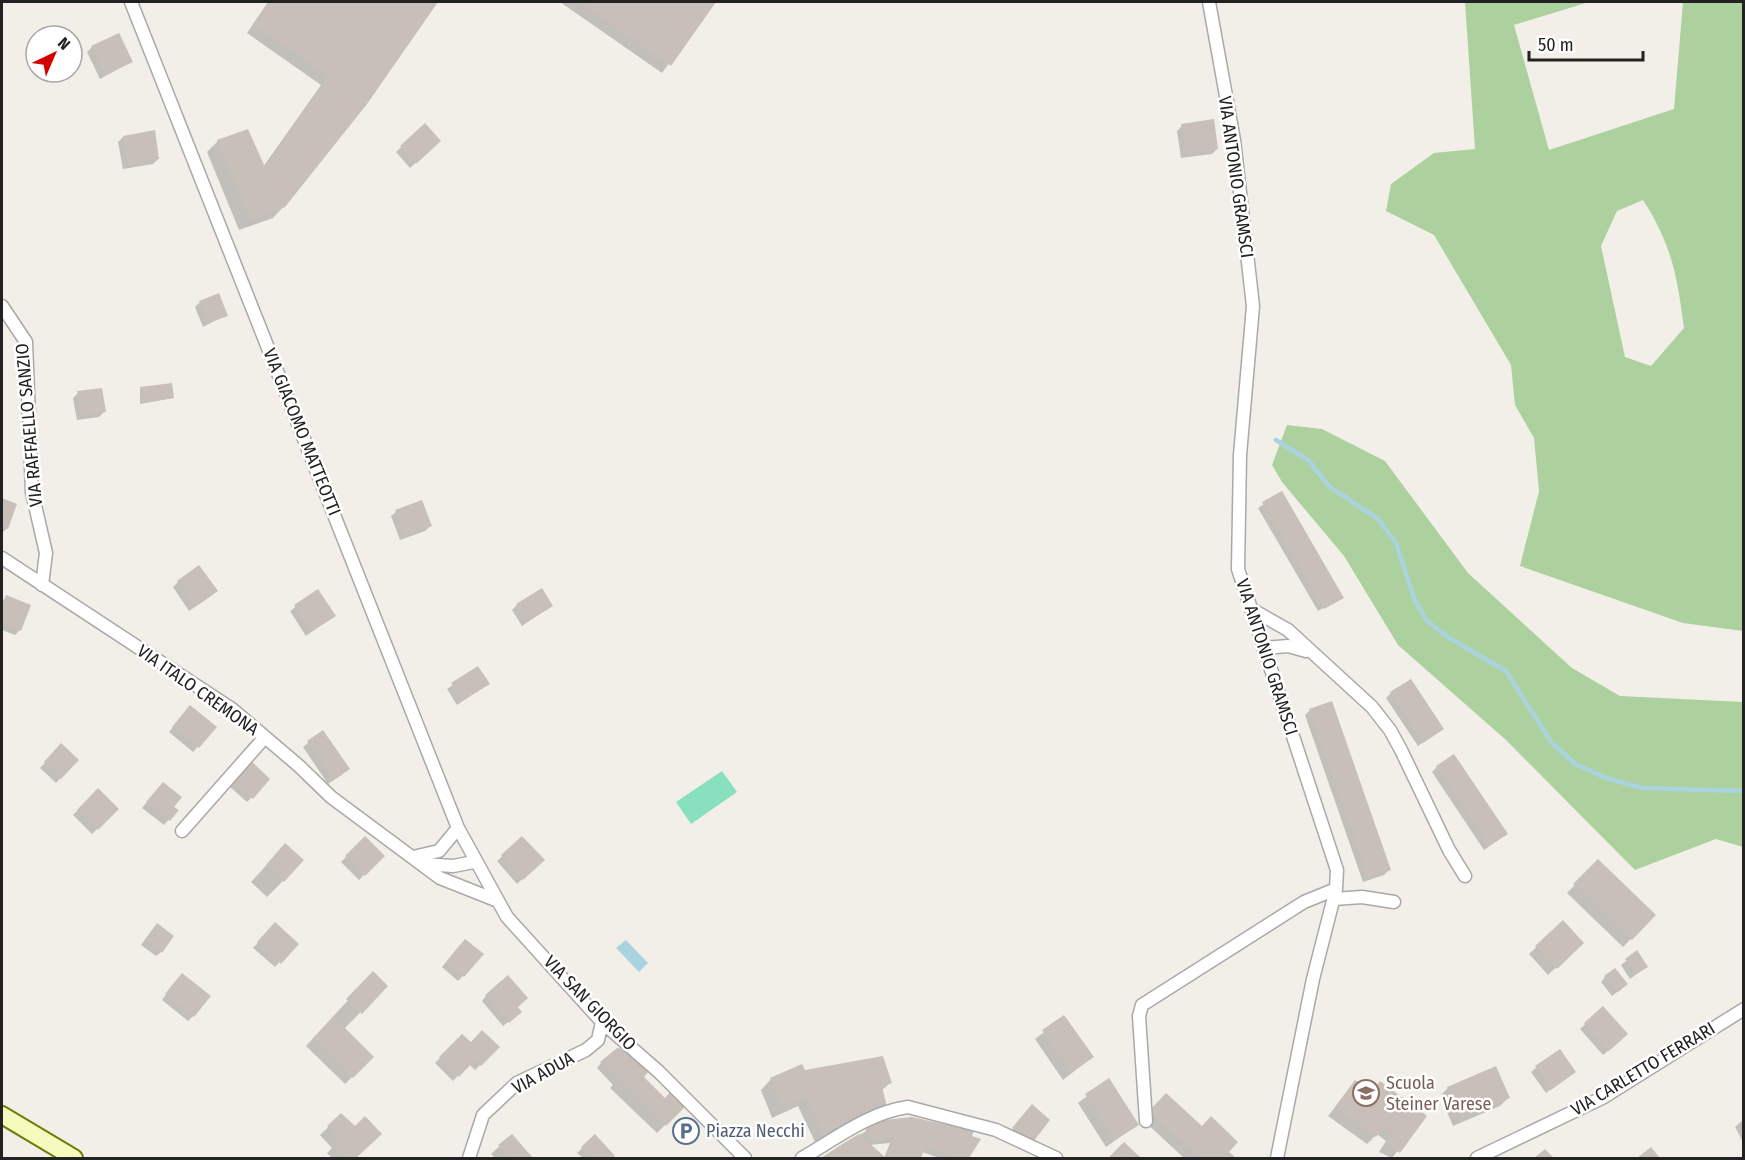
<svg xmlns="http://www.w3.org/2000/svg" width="1745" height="1160" font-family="'Fira Sans Condensed',sans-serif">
	<rect width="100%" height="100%" fill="#f2efe9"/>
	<path fill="#add19e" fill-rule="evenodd" d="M1465 2H1589L1514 25 1549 150 1674 109 1683 2H1743V631L1683 623 1520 566 1539 491 1534 438 1515 405 1511 365 1434 235 1386 211 1391 184 1434 153 1475 149ZM1643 200C1672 245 1677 276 1684 328L1651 366 1625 357 1601 246 1617 211Z
		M1287 425 1322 429 1385 461 1468 573 1572 668 1620 696 1743 702V847L1716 839 1635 870 1506 740 1398 645 1344 556 1282 482 1272 465Z"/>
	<path fill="#88e0be" d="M722 771 737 792 691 824 676 802Z"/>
	<path fill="#aad3df" d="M626 940 648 963 639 972 616 948Z"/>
	<path fill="#0003" d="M268 2H436L366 103 284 206 273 218 239 230 207 152 218 141 263 167 321 85 247 33Z
		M560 2H714L662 73Z
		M92 47 131 62 100 79 87 52Z
		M425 125 439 141 410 168 396 152Z
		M1182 126 1217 149 1212 154 1181 158 1177 131Z
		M123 137 158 159 153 164 123 169 118 142Z
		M200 302 226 315 203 327 195 307Z
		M140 389 173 398 140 404Z
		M78 393 104 412 99 417 77 420 73 398Z
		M1281 493 1342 598 1318 611 1258 508Z
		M2 500 15 505 7 528 2 533Z
		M396 512 430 526 425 531 400 540 391 516Z
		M178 582 211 596 189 611 173 587Z
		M318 591 334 616 306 636 290 611Z
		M6 597 20 630 15 635 2 630V602Z
		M517 605 551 606 522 626 512 610Z
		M478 668 488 684 457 705 447 689Z
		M1391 693 1442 729 1418 746 1386 698Z
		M1310 710 1389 870 1384 875 1363 882 1305 715Z
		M185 712 215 727 193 752 169 732Z
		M322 732 343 774 328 784 303 747Z
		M61 746 77 760 56 783 40 768Z
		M245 767 251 798 247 802 229 786Z
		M1437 767 1501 838 1484 850 1432 772Z
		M158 789 177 810 164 825 142 808Z
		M98 790 117 809 92 834 73 815Z
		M365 838 382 856 359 880 341 862Z
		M522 838 542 860 517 884 497 861Z
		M270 861 283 881 267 897 251 882Z
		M1598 861 1654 915 1623 947 1567 893Z
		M1563 922 1582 943 1548 975 1529 954Z
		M275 924 296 944 275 967 253 948Z
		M152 930 161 952 156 956 141 945Z
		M460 945 482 955 458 981 442 967Z
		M1637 953 1646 967 1630 979 1621 965Z
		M373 973 386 986 344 1029 372 1057 345 1084 306 1046Z
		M1605 977 1621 989 1612 996 1601 982Z
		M177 980 193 1016 188 1021 162 1000Z
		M486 996 516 1007 515 1016 503 1026 482 1001Z
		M1603 1008 1622 1039 1603 1055 1580 1029Z
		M1064 1017 1092 1057 1063 1080 1035 1039Z
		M462 1036 471 1044 498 1047 475 1070 469 1064 453 1081 435 1063Z
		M601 1063 665 1100 684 1106 657 1133 610 1088 613 1085 597 1068Z
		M1495 1068 1508 1098 1500 1106 1453 1126 1440 1096 1448 1088Z
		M1536 1068 1574 1072 1546 1093 1531 1072Z
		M804 1071 890 1083 881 1091 875 1121 852 1135 818 1148 798 1106 772 1118 761 1090 771 1079Z
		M1108 1080 1137 1125 1106 1147 1078 1103Z
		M1356 1081 1371 1093 1380 1083 1425 1116 1392 1158 1379 1152 1386 1141 1377 1134 1367 1144 1328 1116Z
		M1166 1095 1226 1152 1234 1158H1184L1143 1120Z
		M1027 1111 1032 1141 1009 1134Z
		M341 1115 355 1129 380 1134 354 1158H332L327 1153 332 1148 320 1135Z
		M912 1118 972 1132 970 1136 978 1140 968 1158H939L922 1152 919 1158H884L890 1143 869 1145 883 1158H824L866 1131Z
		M1744 1119V1144L1735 1127Z
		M511 1136 531 1158H495L491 1154Z
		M595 1136 613 1156 611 1158H583L577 1153Z"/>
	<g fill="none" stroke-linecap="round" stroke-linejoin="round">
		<path stroke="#aad3df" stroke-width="4.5" d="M1276 440 1308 460 1330 487 1378 519 1396 543 1414 598 1426 620 1449 638 1506 671 1551 742 1575 764 1606 778 1642 788 1744 791"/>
	</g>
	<path fill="#c7bfb8" d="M269 2H438L367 104 285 207 250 220 217 140 248 129 265 167 328 76 253 24Z
		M579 2H716L671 66Z
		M119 33 133 62 105 75 91 46Z
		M1214 119 1218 149 1185 154 1181 124Z
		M425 123 441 141 416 164 400 146Z
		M155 130 159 159 128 165 123 136Z
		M219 293 228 316 208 323 199 301Z
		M172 383 174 398 142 403 140 387Z
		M102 388 106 412 81 416 77 391Z
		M1282 491 1344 598 1324 609 1262 502Z
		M2 498 17 504 8 529 2 526Z
		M422 500 432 526 405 536 395 510Z
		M199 565 218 591 195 607 177 581Z
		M542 588 553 606 527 622 516 604Z
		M318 589 336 616 311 632 294 605Z
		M6 595 31 605 21 631 2 623V606Z
		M478 666 490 684 462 701 451 683Z
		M1411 679 1444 729 1423 743 1390 692Z
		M1332 701 1391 870 1368 878 1309 709Z
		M190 705 217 727 199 748 172 727Z
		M323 730 350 769 334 780 307 741Z
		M61 743 79 760 61 779 44 762Z
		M1454 754 1508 834 1489 846 1436 766Z
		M250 760 270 779 253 799 232 780Z
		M163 782 182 797 174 807 179 810 170 821 146 802Z
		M98 788 119 809 98 830 77 810Z
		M365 836 385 856 365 876 345 856Z
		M522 836 545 860 523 880 501 855Z
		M285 843 304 860 284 882 266 865Z
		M1598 859 1656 915 1632 940 1573 884Z
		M1563 920 1584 943 1557 969 1535 946Z
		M275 922 299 944 281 964 257 942Z
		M157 923 174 936 162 953 145 940Z
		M465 939 484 954 464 977 446 962Z
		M1637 950 1648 967 1635 975 1625 959Z
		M1615 968 1628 984 1618 992 1604 976Z
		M373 971 388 986 362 1014 346 999Z
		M182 973 211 996 194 1017 165 994Z
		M508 975 528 998 518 1007 522 1012 509 1023 485 995Z
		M1603 1006 1628 1034 1609 1051 1584 1023Z
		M1064 1015 1094 1057 1071 1073 1042 1030Z
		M334 1017 374 1057 353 1078 313 1038Z
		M482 1030 500 1047 481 1066 475 1060 459 1077 439 1057 462 1034 471 1042Z
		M617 1048 629 1050 650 1070 644 1077 665 1098 671 1091 686 1106 666 1126 600 1062Z
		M1560 1049 1576 1072 1551 1090 1535 1066Z
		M883 1056 892 1083 882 1087 888 1111 826 1141 805 1097 783 1108 770 1078 802 1064 805 1070Z
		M1496 1066 1510 1098 1461 1119 1447 1087Z
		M1109 1078 1139 1125 1115 1140 1085 1094Z
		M1355 1080 1372 1092 1380 1081 1427 1116 1400 1153 1385 1144 1393 1133 1384 1127 1376 1137 1335 1107Z
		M1166 1093 1202 1126 1211 1116 1238 1142 1229 1152 1236 1158H1200L1149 1111Z
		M1032 1104 1050 1120 1033 1142 1012 1128Z
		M341 1113 355 1126 365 1116 382 1134 356 1158H347L333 1145 339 1139 327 1126Z
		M912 1117 974 1131 972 1136 981 1139 969 1158H955L926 1146 921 1158H886L894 1138 873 1141 865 1129 884 1120Z
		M512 1134 533 1158H509L498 1145Z
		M595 1134 615 1156 612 1158H592L581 1147Z
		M859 1134 886 1158H821L844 1143Z
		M1124 1142 1141 1158H1108Z
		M1651 1147 1660 1158H1637Z
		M1545 1149 1554 1158H1534Z"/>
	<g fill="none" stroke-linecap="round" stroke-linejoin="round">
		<defs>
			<path id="minor" d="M131 2 458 828 507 917 602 1022 659 1072 745 1158
				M1209 2 1234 140 1253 306 1240 455 1238 569 1337 870 1336 889 1313 979 1277 1158
				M2 306 26 342 32 492 46 553 42 585
				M2 558 232 709 299 766 331 797 440 878 498 901
				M1251 609 1288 630 1372 707 1390 730 1401 750 1449 850 1465 876
				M1263 648 1288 646 1306 651
				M182 831 265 737
				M413 857 439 851 458 828
				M423 864 453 866 474 862
				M1334 899 1362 897 1394 902
				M1146 1121 1139 1016 1142 1005 1304 902 1336 889
				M469 1158 483 1115 517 1083 586 1050 598 1040 602 1022
				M802 1158C835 1139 870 1112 908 1107L996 1130 1056 1158
				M1477 1158 1604 1097 1744 1009"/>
			<path id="secondary" d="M2 1115 74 1158"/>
		</defs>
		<use href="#minor" stroke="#a9a9a9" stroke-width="15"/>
		<use href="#secondary" stroke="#707d05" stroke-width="20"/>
		<use href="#minor" stroke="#fff" stroke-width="12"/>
		<use href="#secondary" stroke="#f7fabf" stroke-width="16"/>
	</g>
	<defs>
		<symbol id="school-ring" viewBox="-11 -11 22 22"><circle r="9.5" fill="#fff" stroke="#8d6e63" stroke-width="1.5"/><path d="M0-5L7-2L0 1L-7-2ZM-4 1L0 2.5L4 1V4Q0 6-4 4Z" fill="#8d6e63"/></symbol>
		<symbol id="parking-ring" viewBox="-11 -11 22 22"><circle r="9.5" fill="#fff" stroke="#5c6f8a" stroke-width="1.5"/><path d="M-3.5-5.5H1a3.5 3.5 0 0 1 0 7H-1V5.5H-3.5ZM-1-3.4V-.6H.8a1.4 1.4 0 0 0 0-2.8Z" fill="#5c6f8a"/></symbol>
	</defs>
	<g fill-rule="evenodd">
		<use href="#school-ring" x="1351" y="1078" width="30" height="30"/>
		<use href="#parking-ring" x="671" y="1116" width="30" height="30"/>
	</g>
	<g text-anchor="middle" stroke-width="5" stroke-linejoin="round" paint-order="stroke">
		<g font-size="18" fill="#222" stroke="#fff">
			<text transform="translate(1236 177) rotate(82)" y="6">VIA ANTONIO GRAMSCI</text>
			<text transform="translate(29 425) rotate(-95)" y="6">VIA RAFFAELLO SANZIO</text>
			<text transform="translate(302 432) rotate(68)" y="6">VIA GIACOMO MATTEOTTI</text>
			<text transform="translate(1267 657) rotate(72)" y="6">VIA ANTONIO GRAMSCI</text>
			<text transform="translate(198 690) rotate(35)" y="6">VIA ITALO CREMONA</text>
			<text transform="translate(590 1003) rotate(46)" y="6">VIA SAN GIORGIO</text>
			<text transform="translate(1643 1069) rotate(-31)" y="6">VIA CARLETTO FERRARI</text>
			<text transform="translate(543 1073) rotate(-29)" y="6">VIA ADUA</text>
		</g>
		<g font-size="18" fill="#785e54" stroke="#fff" text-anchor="start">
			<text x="1386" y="1089">Scuola<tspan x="1386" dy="21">Steiner Varese</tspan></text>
		</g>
		<g font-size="18" fill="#4e5e75" stroke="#fff" text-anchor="start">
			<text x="706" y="1137">Piazza Necchi</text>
		</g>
	</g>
	<rect width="1745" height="1160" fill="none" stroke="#222222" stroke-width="6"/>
	<g transform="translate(54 54) rotate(44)"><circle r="28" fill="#ffffff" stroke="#a7a7a7" stroke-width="1.5"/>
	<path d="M0-4.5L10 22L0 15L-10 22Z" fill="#d40000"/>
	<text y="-9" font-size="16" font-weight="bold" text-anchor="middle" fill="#222222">N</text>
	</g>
	<path d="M1529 51v9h114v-9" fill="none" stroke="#222222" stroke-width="3"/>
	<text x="1538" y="51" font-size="18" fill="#222222" stroke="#ffffff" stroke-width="4.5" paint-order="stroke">50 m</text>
</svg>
